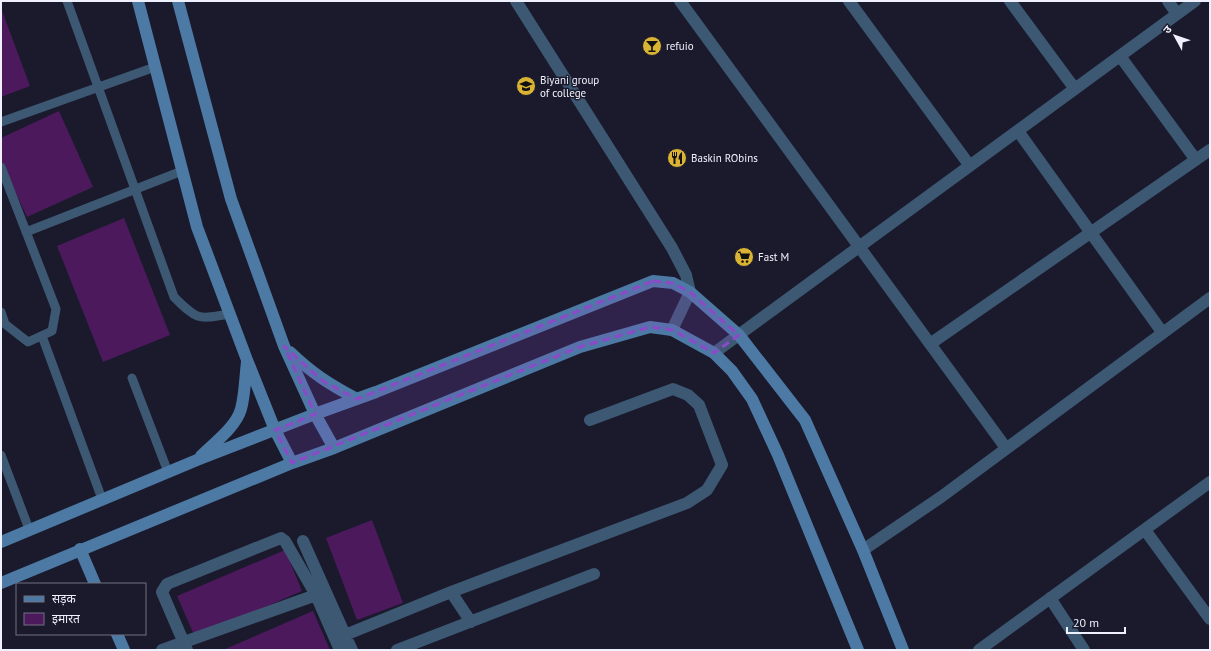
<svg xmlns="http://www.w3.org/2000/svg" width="1211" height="651" font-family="'PT Sans','Noto Sans Devanagari',sans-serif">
	<rect width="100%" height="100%" fill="#1a1a2c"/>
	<path fill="#4c195d" d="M1 8 30 86 1 97Z
		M59 111 93 187 27 217 1 161V138Z
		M124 218 170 335 103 362 57 246Z
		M372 520 403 603 357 620 326 538Z
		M285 550 302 591 195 637 177 596Z
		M313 611 330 650H223Z"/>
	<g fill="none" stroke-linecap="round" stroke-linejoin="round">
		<path stroke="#3d5873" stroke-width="9" d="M67 1 174 297C198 321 198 319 230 314
			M1 122 155 67
			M1 167 56 309 52 331 28 342 5 324 1 312
			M26 232 182 171
			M42 336 102 499
			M132 378 168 472
			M1 455 29 529"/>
		<path stroke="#3d5873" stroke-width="12" d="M516 1 672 248 686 275 690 292 672 330
			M680 1 1006 448
			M849 1 970 166
			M1010 1 1075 89
			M1168 1 1177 14
			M1120 56 1196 160
			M1018 131 1162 332
			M930 344 1210 150
			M714 353 1195 1
			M1145 530 1210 619
			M303 541 345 635 451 592 687 503 707 490 722 465 699 405 688 395 673 389 590 420
			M863 550 941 497 1210 298
			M451 592 471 622
			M1050 598 1084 650
			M345 635 352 650
			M162 650 316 595
			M187 650 162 592 167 584 281 538 285 541 316 595 340 650
			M397 650 594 574
			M979 650 1210 482"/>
		<path stroke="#4d7aa5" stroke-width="12" d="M138 1 197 227 247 360 275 430 292 463
			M178 1 231 199 284 346 315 414 334 448
			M290 352C313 374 329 384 357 399
			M201 456C214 443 236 427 241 409 245 394 245 378 247 362
			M1 542 197 460 315 414 376 392 653 281 673 283 690 292 739 335 805 420 863 550 903 650
			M80 549 95 584
			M1 583 292 463 334 448 580 347 650 327 672 330 714 353 732 371 752 399 778 455 858 650
			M117 634 124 650"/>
	</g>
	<path fill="#8d4ac8" fill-opacity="0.2" stroke="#8d4ac8" stroke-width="3" stroke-dasharray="8 5" stroke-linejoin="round" d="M653 281 673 283 690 292 739 335 714 353 672 330 650 327 580 347 292 463 275 430 315 414 284 346 323 381 357 399Z"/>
	<defs>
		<symbol id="bar-disc" viewBox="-11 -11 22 22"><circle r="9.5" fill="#dab334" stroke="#1a1a2c"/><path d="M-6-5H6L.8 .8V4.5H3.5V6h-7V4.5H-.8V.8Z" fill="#111"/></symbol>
		<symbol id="university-disc" viewBox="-11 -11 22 22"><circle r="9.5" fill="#dab334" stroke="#1a1a2c"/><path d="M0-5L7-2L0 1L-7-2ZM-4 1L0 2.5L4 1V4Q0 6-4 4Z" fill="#111"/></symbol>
		<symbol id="restaurant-disc" viewBox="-11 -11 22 22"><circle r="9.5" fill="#dab334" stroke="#1a1a2c"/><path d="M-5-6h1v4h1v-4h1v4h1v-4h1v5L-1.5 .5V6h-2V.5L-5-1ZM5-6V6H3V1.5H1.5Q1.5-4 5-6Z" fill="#111"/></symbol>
		<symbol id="supermarket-disc" viewBox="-11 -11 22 22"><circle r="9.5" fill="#dab334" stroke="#1a1a2c"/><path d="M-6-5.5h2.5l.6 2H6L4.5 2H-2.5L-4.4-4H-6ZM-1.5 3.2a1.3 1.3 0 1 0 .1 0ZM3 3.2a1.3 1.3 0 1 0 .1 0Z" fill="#111"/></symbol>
	</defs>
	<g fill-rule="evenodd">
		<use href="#bar-disc" x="641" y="35" width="22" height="22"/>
		<use href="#university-disc" x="515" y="75" width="22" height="22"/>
		<use href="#restaurant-disc" x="666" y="147" width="22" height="22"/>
		<use href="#supermarket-disc" x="733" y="246" width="22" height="22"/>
	</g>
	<g text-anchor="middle" stroke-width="3" stroke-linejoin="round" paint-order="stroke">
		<g font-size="11" fill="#f0f1fe" stroke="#1a1a2c" text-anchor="start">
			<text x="666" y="50">refuio</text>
			<text x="540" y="84">Biyani group<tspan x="540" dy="13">of college</tspan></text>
			<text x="691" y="162">Baskin RObins</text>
			<text x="758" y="261">Fast M</text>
		</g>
	</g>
	<rect width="1211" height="651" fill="none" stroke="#f0f1fe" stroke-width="4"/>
	<rect x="16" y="583" width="130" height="52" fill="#1a1a2c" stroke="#707080"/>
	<rect x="24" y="596" width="20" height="6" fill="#4d7aa5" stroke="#707080"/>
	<text x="52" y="603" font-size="12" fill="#f0f1fe">सड़क</text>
	<rect x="24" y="613" width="20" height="12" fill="#4c195d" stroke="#707080"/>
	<text x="52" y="623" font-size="12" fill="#f0f1fe">इमारत</text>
	<g transform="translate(1175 36) rotate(310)" stroke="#1a1a2c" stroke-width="3" paint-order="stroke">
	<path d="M0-3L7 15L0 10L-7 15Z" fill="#f0f1fe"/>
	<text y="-6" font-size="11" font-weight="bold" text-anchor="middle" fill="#f0f1fe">उ</text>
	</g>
	<path d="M1067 627v6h58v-6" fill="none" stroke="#f0f1fe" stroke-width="2"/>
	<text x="1073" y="627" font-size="12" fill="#f0f1fe" stroke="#1a1a2c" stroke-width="3" paint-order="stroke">20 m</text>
</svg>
